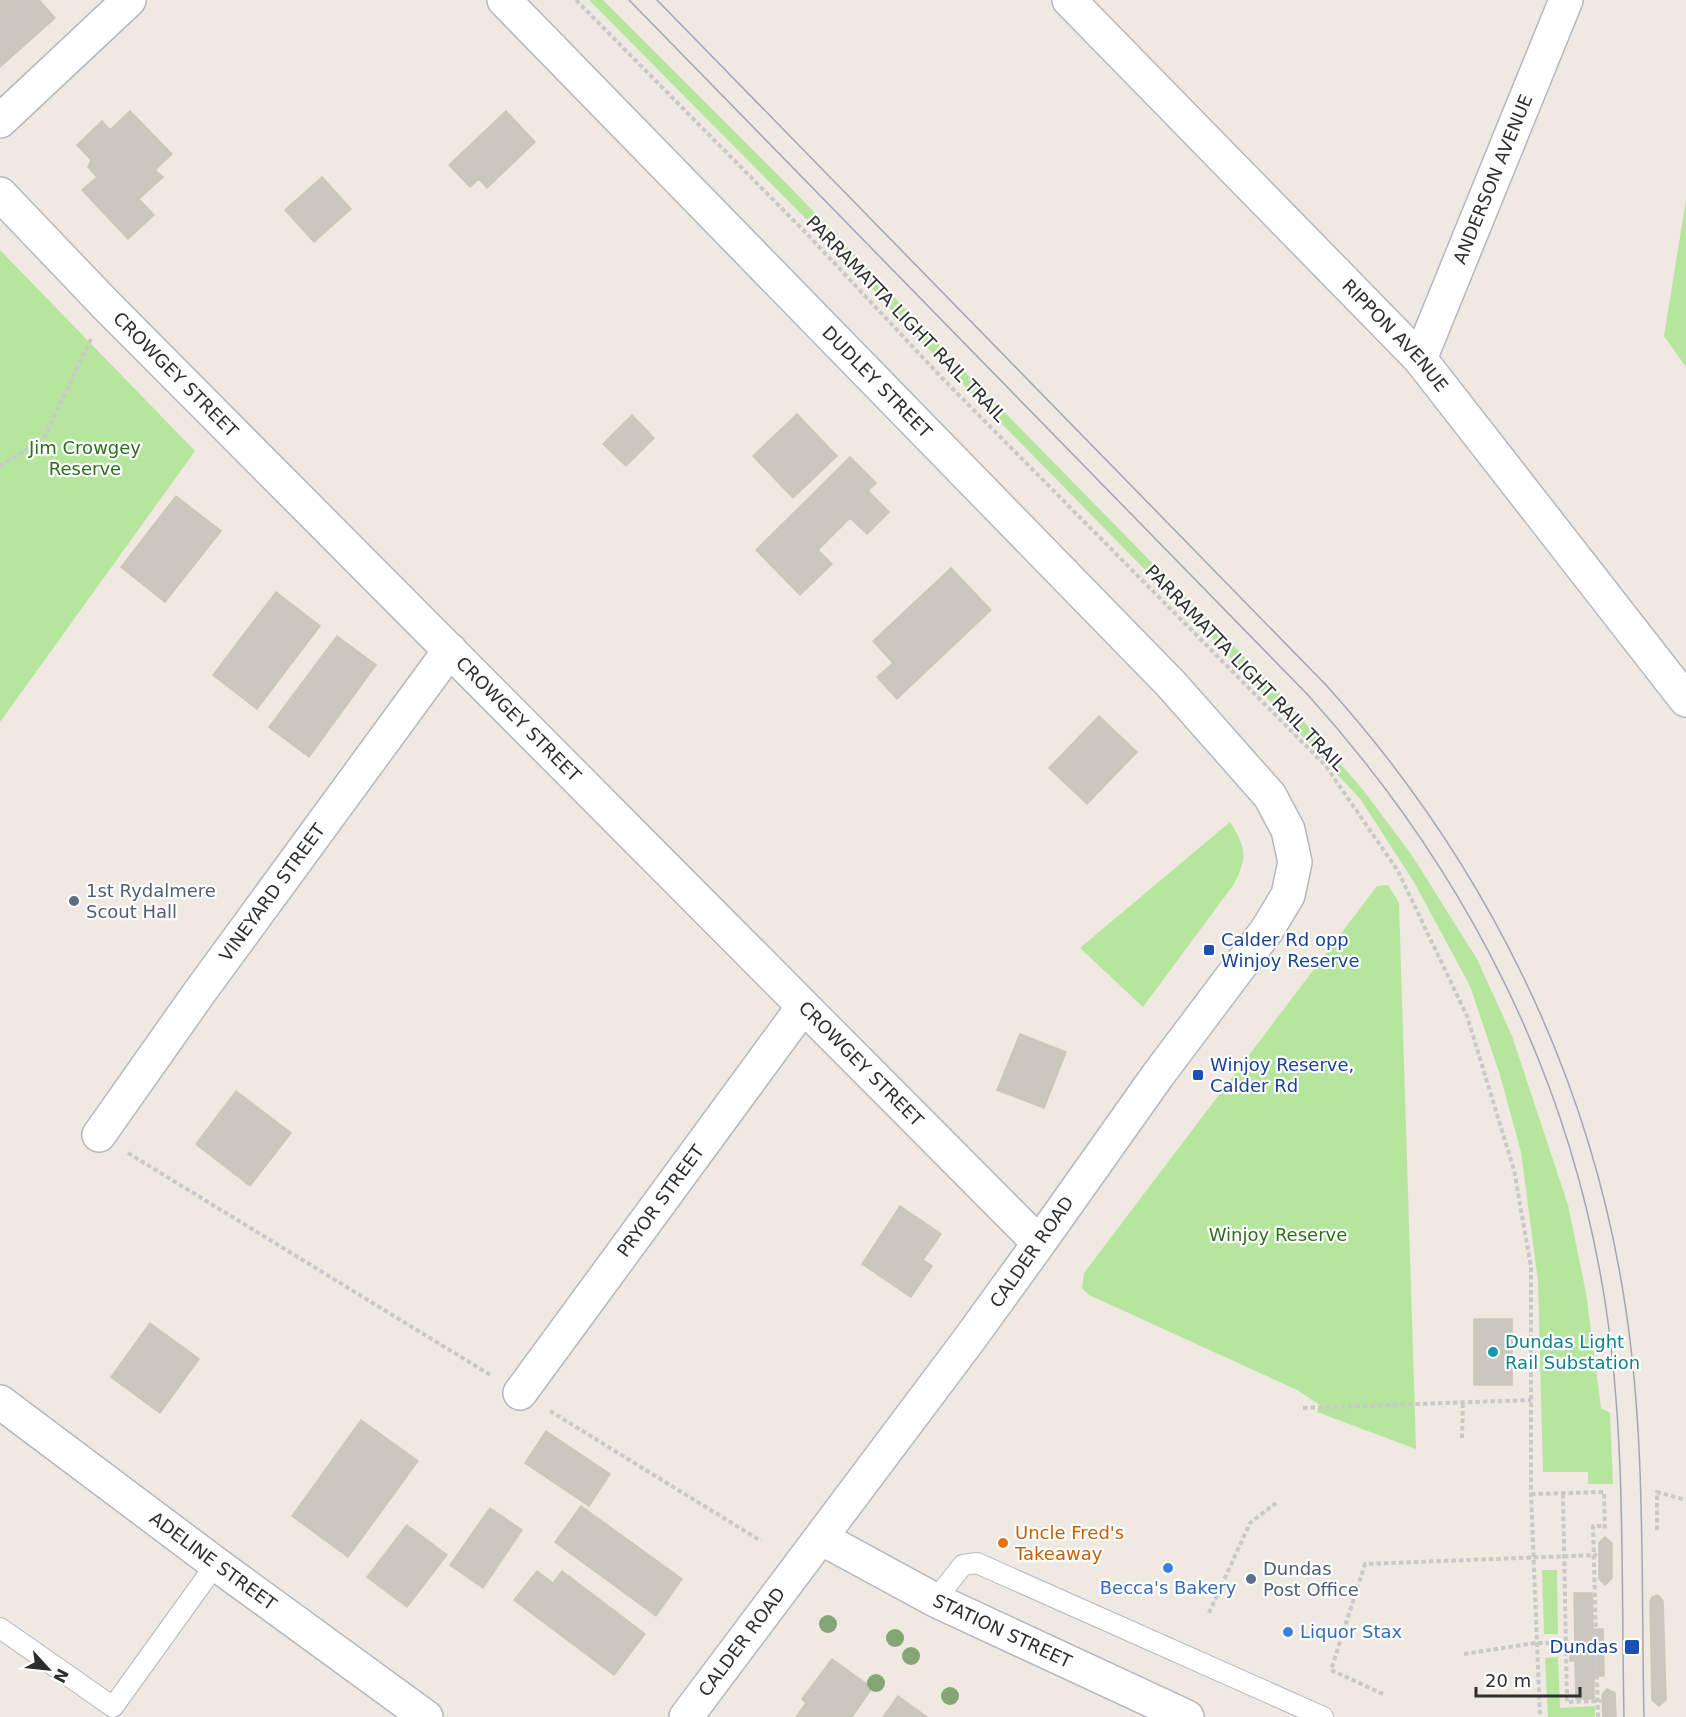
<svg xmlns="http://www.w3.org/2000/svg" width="1686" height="1717" font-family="'DejaVu Sans',sans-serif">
	<rect width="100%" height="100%" fill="#efe9e1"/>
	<path fill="#b6e59e" d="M589 0H603L791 188 966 373 1275 688 1364 791 1411 854 1477 959 1512 1036 1568 1205 1586 1293 1601 1408 1610 1413 1613 1484H1588V1472H1543L1538 1281 1521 1152 1500 1075 1470 986 1414 882 1361 800 1211 637 906 326 832 245Z
		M1686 200V367L1664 336Z
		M0 250 195 451 0 722Z
		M1230 822C1246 848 1248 856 1234 884L1143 1007 1080 948Z
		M1388 885 1399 903 1416 1449 1317 1412 1320 1405 1297 1390 1089 1295 1082 1288 1084 1273 1377 886Z
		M1542 1570H1557L1558 1634H1544Z
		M1558 1657 1560 1708 1595 1706V1717H1548L1545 1658Z"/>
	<path fill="#cbc7bf" stroke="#cbc5ba" stroke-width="1.5" d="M0 0H39L55 18 0 67Z
		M130 111 172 154 155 170 163 177 139 199 154 215 128 239 82 190 97 177 88 167 91 160 77 145 102 121 110 130Z
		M506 111 535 142 487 188 479 179 470 187 449 165Z
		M322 177 351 209 314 242 285 210Z
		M797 414 837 456 793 498 753 456Z
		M632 415 654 438 626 466 603 444Z
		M850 457 876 483 868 491 889 512 867 534 850 518 818 550 832 564 800 595 756 550Z
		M176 496 221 531 165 602 121 567Z
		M951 568 991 610 897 699 877 677 893 663 873 641Z
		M276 592 320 626 257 709 213 675Z
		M337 636 376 665 309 757 269 727Z
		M1099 716 1137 752 1087 804 1049 768Z
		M1020 1034 1066 1052 1044 1108 997 1090Z
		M236 1091 291 1133 250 1186 196 1144Z
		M900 1206 941 1234 923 1260 932 1266 911 1297 862 1264Z
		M1474 1319H1512V1385H1474Z
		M150 1323 199 1359 160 1413 111 1377Z
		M361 1420 418 1461 348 1557 292 1516Z
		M546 1431 610 1474 589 1506 525 1463Z
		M581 1506 682 1579 656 1616 555 1542Z
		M490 1508 522 1530 483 1588 450 1565Z
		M407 1525 447 1555 407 1607 367 1577Z
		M1605 1537 1612 1543V1578L1605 1585 1599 1579V1543Z
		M537 1571 553 1583 562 1571 645 1634 614 1675 514 1600Z
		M1574 1593H1592L1593 1629H1603L1604 1676H1594V1699H1576L1575 1661H1570V1643H1575Z
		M1658 1595 1663 1601 1666 1700 1659 1706 1652 1700 1650 1602 1652 1597Z
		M832 1659 872 1688 852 1717H796L806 1703 802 1699Z
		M1607 1689 1615 1693 1616 1717H1603L1602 1695Z
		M898 1696 927 1717H883Z"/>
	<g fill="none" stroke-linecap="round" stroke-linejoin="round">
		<defs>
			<path id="service" d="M935 1600 963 1565 977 1563 1323 1717
				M0 1628 113 1707 216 1564"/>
			<g id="minor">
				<path id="s1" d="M504 0 1171 684 1270 796 1288 830 1295 862 1288 895 1267 930 1158 1075 1039 1243"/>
				<path id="s2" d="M1069 0 1420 359 1686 700"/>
				<path d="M0 121 129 0"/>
				<path id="s3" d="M1420 359 1566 0"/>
				<path id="s4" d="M99 1135 199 993 450 650"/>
				<path id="s5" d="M520 1393 803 1007"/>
				<path id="s6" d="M0 1402 216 1564 426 1717"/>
				<path id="s7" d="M821 1538 935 1600 1187 1717"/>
			</g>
			<g id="tertiary">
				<path id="s8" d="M0 194 107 306 1039 1243 971 1337 686 1717"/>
			</g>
		</defs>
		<use href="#service" stroke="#b4b7c1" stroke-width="22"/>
		<use href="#minor" stroke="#b4b7c1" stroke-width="36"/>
		<use href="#tertiary" stroke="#b4b7c1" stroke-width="36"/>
		<path stroke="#c9c9c9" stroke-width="4" stroke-dasharray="4.5 3" stroke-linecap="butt" d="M576 0 807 234 942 378 1325 765 1398 871 1467 1016 1514 1170 1531 1267V1494L1540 1717
			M0 466 43 440 91 339
			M128 1153 492 1376
			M1303 1408 1531 1400
			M550 1411 761 1541
			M1462 1438 1463 1402
			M1531 1494 1604 1492 1605 1531
			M1563 1494 1567 1702 1601 1701
			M1657 1530V1492L1686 1500
			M1209 1613 1250 1523 1276 1503
			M1464 1654 1535 1643H1566
			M1383 1694 1331 1670 1365 1564 1597 1555
			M1598 1717 1593 1526H1605"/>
		<use href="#service" stroke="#fff" stroke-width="20"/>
		<use href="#minor" stroke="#fff" stroke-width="33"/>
		<use href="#tertiary" stroke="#fff" stroke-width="33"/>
		<path stroke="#a3a6b8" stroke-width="1.5" d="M629 0 1308 695C1465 869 1571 1075 1606 1308 1626 1443 1621 1581 1624 1717
			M657 0 1326 685C1483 859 1590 1072 1625 1304 1646 1438 1641 1582 1644 1717"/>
	</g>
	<g fill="#84a574">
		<circle cx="828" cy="1624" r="9"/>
		<circle cx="895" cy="1638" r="9"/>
		<circle cx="911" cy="1656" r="9"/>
		<circle cx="876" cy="1683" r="9"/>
		<circle cx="950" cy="1696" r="9"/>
	</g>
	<g fill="#5c6f8a" stroke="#fff" stroke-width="2">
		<circle cx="74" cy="901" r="6"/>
		<circle cx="1251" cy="1579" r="6"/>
	</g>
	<g fill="#1a4fb4" stroke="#fff" stroke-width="2">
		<rect x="1203" y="944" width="12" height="12" rx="3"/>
		<rect x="1192" y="1069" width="12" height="12" rx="3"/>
		<rect x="1624" y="1639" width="16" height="16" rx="3"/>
	</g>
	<circle fill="#0f9aa8" stroke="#fff" stroke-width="2" cx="1493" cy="1352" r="6"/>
	<circle fill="#e8710a" stroke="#fff" stroke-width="2" cx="1003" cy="1543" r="6"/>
	<g fill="#3f7fe0" stroke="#fff" stroke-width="2">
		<circle cx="1168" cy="1568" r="6"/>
		<circle cx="1288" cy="1632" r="6"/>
	</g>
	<g text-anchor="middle" stroke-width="4.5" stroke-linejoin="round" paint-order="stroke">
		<g font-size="18" fill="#2e2e2e" stroke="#fff">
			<text dy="6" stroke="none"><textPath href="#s3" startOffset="194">ANDERSON AVENUE</textPath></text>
			<text transform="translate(906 319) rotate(46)" y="6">PARRAMATTA LIGHT RAIL TRAIL</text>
			<text dy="6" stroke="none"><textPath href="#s2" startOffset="468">RIPPON AVENUE</textPath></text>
			<text dy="6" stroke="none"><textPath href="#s8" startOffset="252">CROWGEY STREET</textPath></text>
			<text dy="6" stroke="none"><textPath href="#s1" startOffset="534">DUDLEY STREET</textPath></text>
			<text transform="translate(1245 668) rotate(46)" y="6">PARRAMATTA LIGHT RAIL TRAIL</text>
			<text dy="6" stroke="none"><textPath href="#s8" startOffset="738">CROWGEY STREET</textPath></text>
			<text dy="6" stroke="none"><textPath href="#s4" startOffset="298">VINEYARD STREET</textPath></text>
			<text dy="6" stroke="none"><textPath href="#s8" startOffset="1224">CROWGEY STREET</textPath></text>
			<text dy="6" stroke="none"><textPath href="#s5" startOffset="238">PRYOR STREET</textPath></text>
			<text transform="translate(1032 1252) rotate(-55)" y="6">CALDER ROAD</text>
			<text dy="6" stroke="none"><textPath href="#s6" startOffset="266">ADELINE STREET</textPath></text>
			<text dy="6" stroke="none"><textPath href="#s7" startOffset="204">STATION STREET</textPath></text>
			<text transform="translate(742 1642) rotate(-53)" y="6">CALDER ROAD</text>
		</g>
		<g font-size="18" fill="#2c6e1b" stroke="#fff">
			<text x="85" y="454">Jim Crowgey<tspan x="85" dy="21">Reserve</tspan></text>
			<text x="1278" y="1241">Winjoy Reserve</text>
		</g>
		<g font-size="18" fill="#4e5e75" stroke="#fff" text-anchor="start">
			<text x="86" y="897">1st Rydalmere<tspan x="86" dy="21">Scout Hall</tspan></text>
			<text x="1263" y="1575">Dundas<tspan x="1263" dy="21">Post Office</tspan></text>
		</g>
		<g font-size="18" fill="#164399" stroke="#fff" text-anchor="start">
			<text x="1221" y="946">Calder Rd opp<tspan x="1221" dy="21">Winjoy Reserve</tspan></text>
			<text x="1210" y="1071">Winjoy Reserve,<tspan x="1210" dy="21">Calder Rd</tspan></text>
			<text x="1618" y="1653" text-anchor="end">Dundas</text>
		</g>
		<g font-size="18" fill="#0d838f" stroke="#fff" text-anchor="start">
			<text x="1505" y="1348">Dundas Light<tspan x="1505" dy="21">Rail Substation</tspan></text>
		</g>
		<g font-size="18" fill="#c56008" stroke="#fff" text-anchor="start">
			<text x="1015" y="1539">Uncle Fred's<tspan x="1015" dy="21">Takeaway</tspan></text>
		</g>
		<g font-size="18" fill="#366cbe" stroke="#fff">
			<text x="1168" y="1594">Becca's Bakery</text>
			<text x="1300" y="1638" text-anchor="start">Liquor Stax</text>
		</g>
	</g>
	<g transform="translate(48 1669) rotate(117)" stroke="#ffffff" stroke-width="4.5" paint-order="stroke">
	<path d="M0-4.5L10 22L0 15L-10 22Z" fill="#2e2e2e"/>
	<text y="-9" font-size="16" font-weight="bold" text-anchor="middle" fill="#2e2e2e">N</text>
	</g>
	<path d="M1476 1687v9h104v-9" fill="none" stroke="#2e2e2e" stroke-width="3"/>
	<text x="1485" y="1687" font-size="18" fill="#2e2e2e" stroke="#ffffff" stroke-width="4.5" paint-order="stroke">20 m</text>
</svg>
